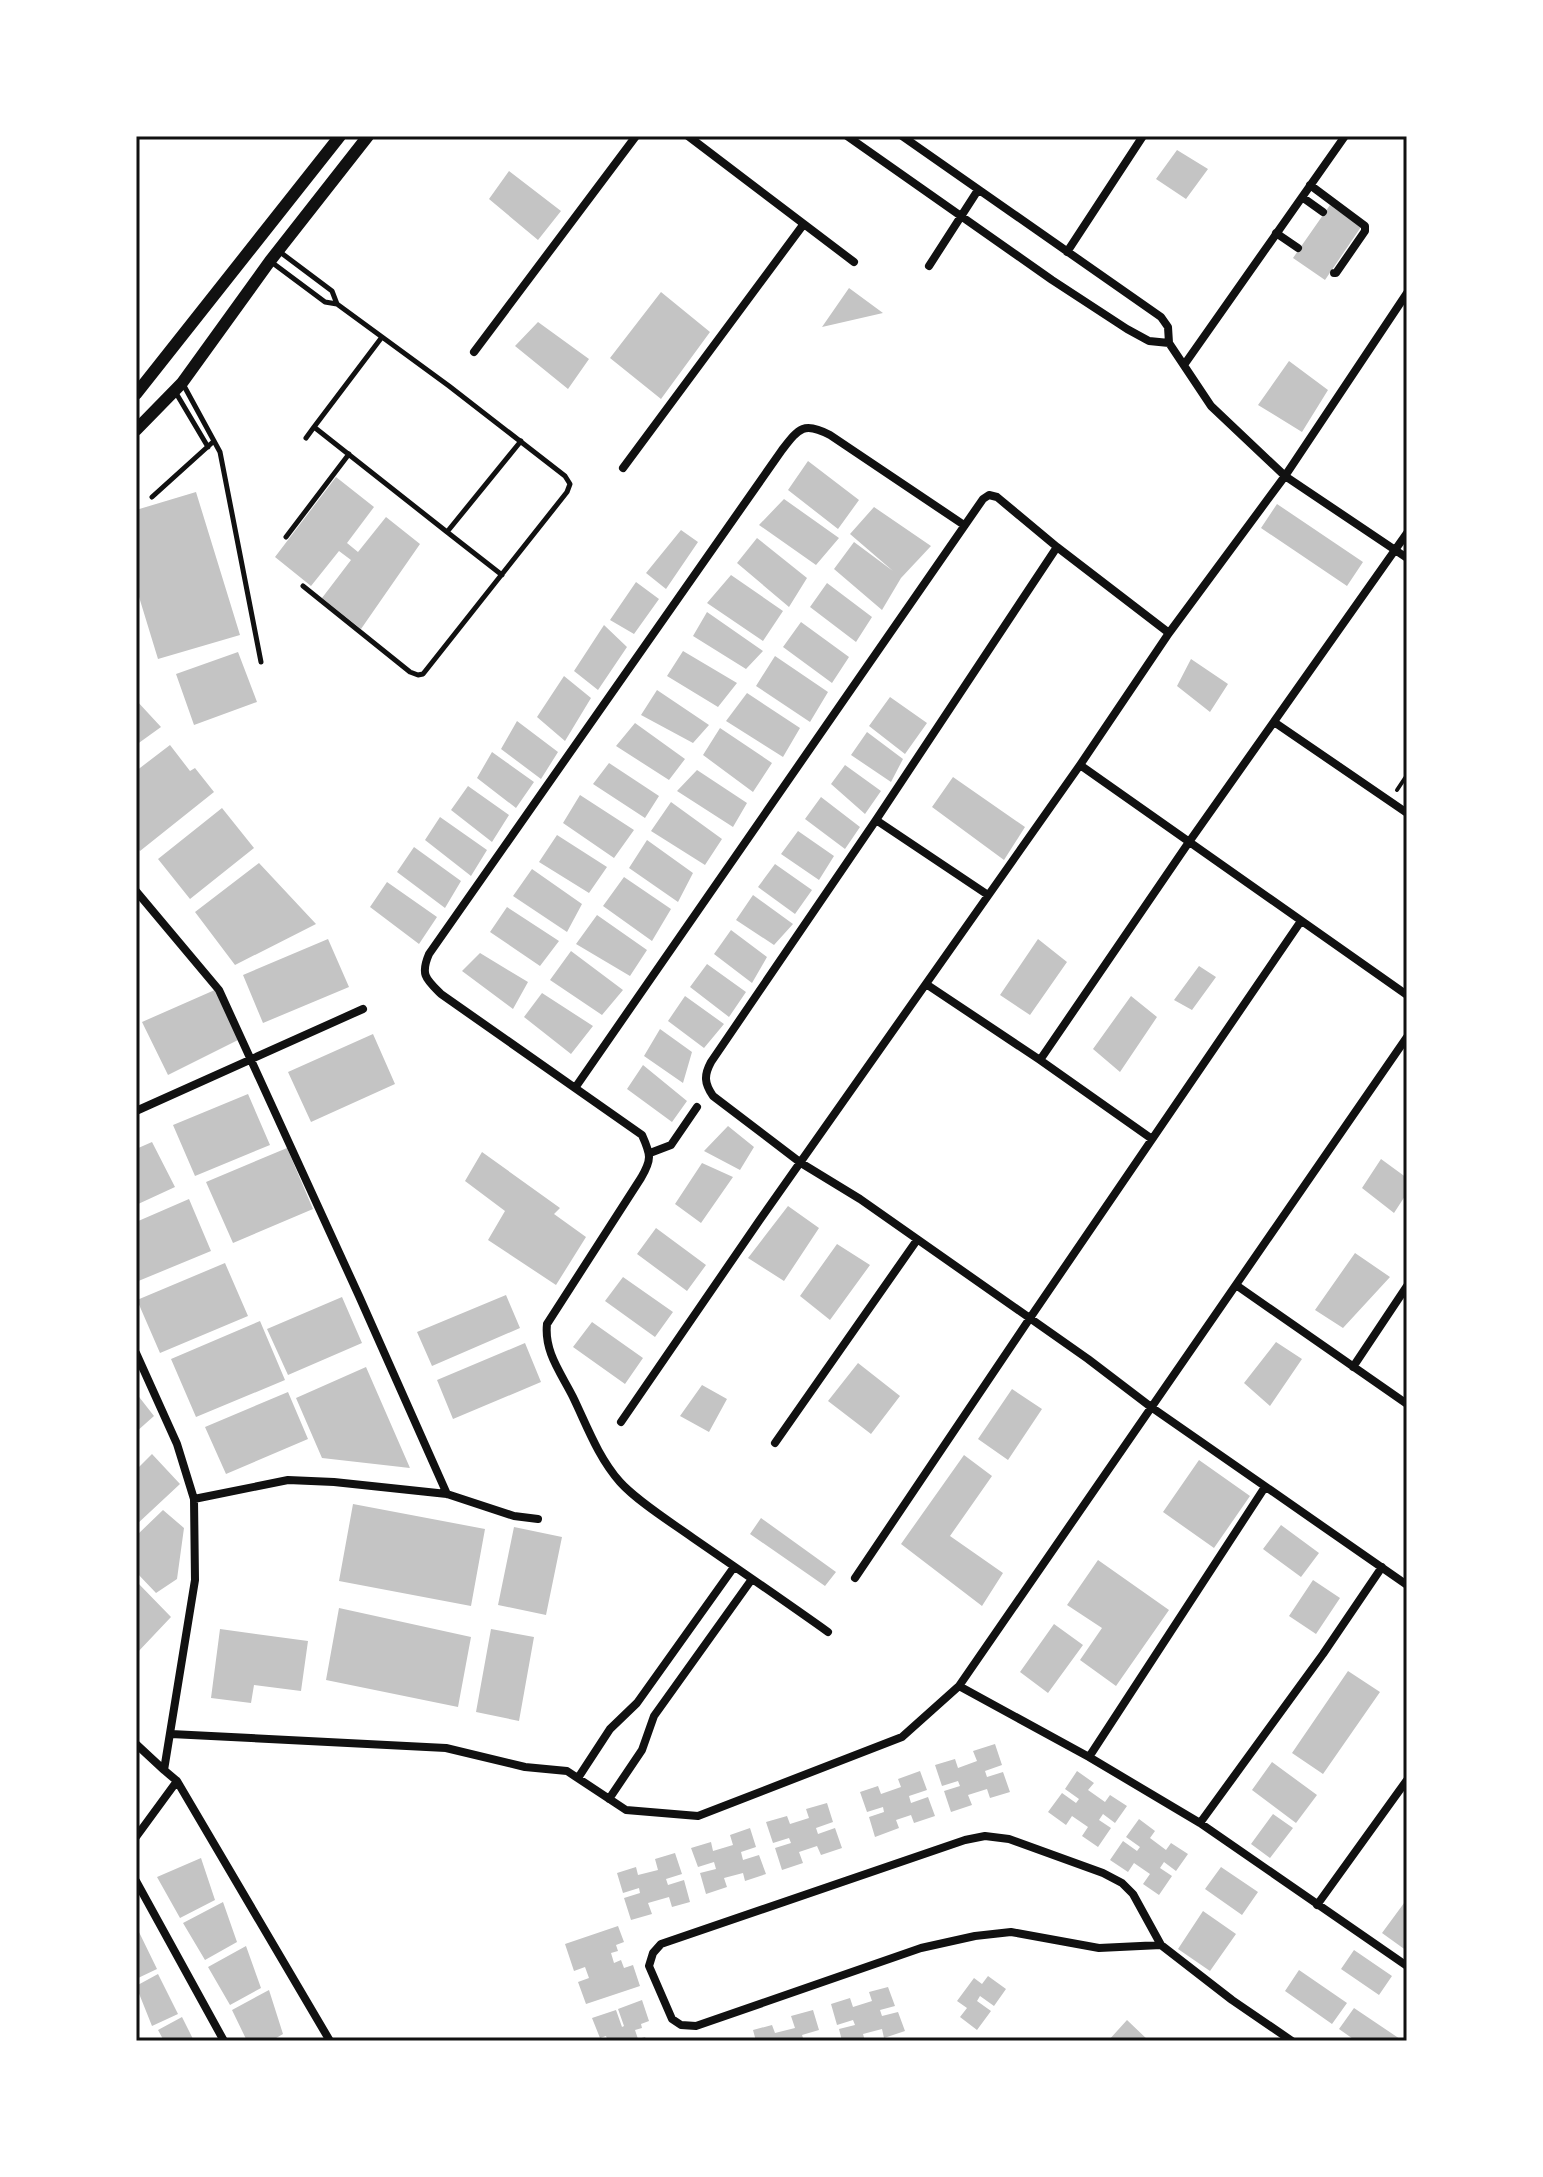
<svg xmlns="http://www.w3.org/2000/svg" width="1543" height="2177" font-family="Quicksand,sans-serif">
	<rect width="100%" height="100%" fill="#fff"/>
	<path fill="#c4c4c4" d="M1177 150 1208 169 1186 199 1156 179Z
		M509 171 561 211 538 240 489 199Z
		M1330 205 1361 227 1325 280 1293 258Z
		M849 288 883 313 822 327Z
		M661 292 710 332 661 399 610 358Z
		M538 322 589 359 568 389 515 346Z
		M1289 361 1328 390 1302 432 1258 405Z
		M808 461 859 500 838 529 788 490Z
		M336 477 374 507 347 543 358 552 386 517 420 544 361 629 322 598 351 560 339 551 311 586 275 557Z
		M196 492 240 635 158 659 136 587V510Z
		M784 499 839 538 816 565 759 525Z
		M1277 504 1363 562 1347 586 1261 528Z
		M874 507 931 546 901 578 882 610 834 569 854 542 893 571 850 534Z
		M681 530 698 542 666 589 646 573Z
		M757 538 807 578 789 607 737 563Z
		M731 575 783 611 763 641 707 603Z
		M636 582 659 599 634 634 610 620Z
		M827 583 872 617 856 642 810 607Z
		M707 612 763 651 746 669 693 636Z
		M801 622 849 657 832 683 783 647Z
		M604 625 627 647 598 690 574 671Z
		M683 651 737 683 718 707 667 676Z
		M238 652 257 702 194 725 176 674Z
		M775 656 828 692 810 722 756 686Z
		M1191 659 1228 684 1210 712 1177 686Z
		M564 676 591 698 565 741 537 717Z
		M657 690 709 725 693 743 641 715Z
		M747 693 800 728 783 757 726 721Z
		M890 697 927 723 905 754 869 726Z
		M136 700 161 727 136 745Z
		M517 721 558 752 541 779 501 749Z
		M635 723 685 759 669 780 616 746Z
		M720 728 772 763 753 792 703 755Z
		M867 732 903 759 891 782 851 755Z
		M170 745 190 771 195 768 214 792 140 851 136 846V771Z
		M492 752 534 782 516 808 477 778Z
		M609 763 659 796 645 818 593 784Z
		M845 765 881 791 865 814 831 784Z
		M697 770 747 803 733 827 677 791Z
		M953 777 1025 827 1004 860 932 807Z
		M468 786 509 815 492 842 451 810Z
		M580 795 634 830 614 858 563 823Z
		M821 797 860 827 845 849 805 819Z
		M671 802 722 839 705 865 651 831Z
		M222 808 254 848 190 899 158 859Z
		M440 817 487 850 471 876 425 840Z
		M798 831 834 856 819 880 781 854Z
		M557 835 607 867 589 893 539 862Z
		M647 840 693 873 678 902 629 868Z
		M414 847 461 881 445 908 397 872Z
		M259 863 316 924 235 965 195 912Z
		M775 864 812 890 795 914 758 887Z
		M532 869 582 904 567 932 513 896Z
		M624 877 671 909 652 941 603 906Z
		M387 882 437 917 419 944 370 907Z
		M753 895 793 924 774 945 736 920Z
		M507 907 559 941 540 966 490 932Z
		M597 915 647 950 630 976 576 944Z
		M731 930 767 957 752 983 714 954Z
		M328 939 349 987 263 1023 243 975Z
		M1038 939 1067 962 1030 1015 1000 995Z
		M571 951 623 990 602 1015 550 980Z
		M480 953 528 982 513 1009 462 971Z
		M707 964 746 992 729 1017 690 987Z
		M1199 966 1216 977 1192 1010 1174 1000Z
		M217 989 238 1040 168 1075 142 1022Z
		M542 993 593 1026 571 1054 524 1017Z
		M685 996 724 1024 704 1048 668 1021Z
		M1131 996 1157 1017 1120 1072 1093 1049Z
		M660 1029 692 1052 683 1083 644 1056Z
		M373 1034 395 1084 311 1122 288 1072Z
		M643 1065 687 1101 672 1122 627 1089Z
		M248 1094 270 1145 195 1176 173 1125Z
		M728 1126 754 1147 740 1170 704 1151Z
		M152 1142 175 1187 136 1205V1149Z
		M287 1148 313 1209 233 1243 206 1182Z
		M482 1152 560 1208 554 1214 586 1237 556 1285 488 1240 505 1211 465 1181Z
		M1381 1159 1407 1178V1193L1394 1213 1362 1188Z
		M702 1163 733 1177 701 1223 675 1204Z
		M189 1199 211 1251 136 1282V1222Z
		M788 1206 819 1228 784 1281 748 1258Z
		M656 1228 706 1265 687 1291 637 1254Z
		M837 1244 870 1265 830 1320 800 1296Z
		M1355 1253 1390 1277 1343 1328 1315 1310Z
		M225 1263 248 1316 160 1353 137 1300Z
		M623 1277 673 1312 655 1337 605 1301Z
		M506 1295 520 1328 432 1366 417 1332Z
		M342 1297 362 1343 288 1375 267 1329Z
		M260 1321 285 1380 196 1417 171 1359Z
		M592 1322 643 1358 625 1384 573 1347Z
		M1276 1342 1302 1359 1270 1406 1244 1383Z
		M525 1343 541 1382 453 1419 437 1380Z
		M858 1363 900 1396 871 1434 828 1401Z
		M366 1367 410 1468 322 1458 296 1398Z
		M702 1385 727 1399 709 1432 680 1416Z
		M1012 1389 1042 1409 1008 1460 978 1439Z
		M288 1392 308 1439 226 1474 205 1427Z
		M136 1393 154 1416 136 1432Z
		M152 1454 180 1484 136 1525V1470Z
		M964 1455 992 1476 950 1536 1003 1573 982 1606 901 1544Z
		M1199 1460 1250 1496 1214 1548 1163 1512Z
		M353 1504 485 1529 471 1606 339 1581Z
		M163 1510 184 1528 177 1579 156 1593 136 1572V1536Z
		M761 1518 836 1572 825 1586 750 1534Z
		M1281 1525 1319 1553 1301 1577 1263 1549Z
		M514 1527 562 1537 546 1615 498 1605Z
		M1098 1560 1169 1610 1116 1686 1080 1660 1102 1628 1067 1605Z
		M1313 1580 1340 1598 1316 1634 1289 1616Z
		M136 1581 171 1617 136 1654Z
		M339 1608 471 1637 458 1707 326 1680Z
		M1054 1624 1083 1645 1048 1693 1020 1672Z
		M220 1629 308 1641 301 1691 254 1685 251 1703 211 1698Z
		M491 1629 534 1637 519 1721 476 1712Z
		M1348 1671 1380 1692 1323 1774 1292 1753Z
		M995 1744 1002 1765 985 1771 987 1777 1003 1772 1010 1792 990 1798 987 1789 968 1795 972 1805 951 1812 944 1791 960 1786 958 1781 942 1786 935 1765 955 1759 958 1768 977 1761 973 1751Z
		M1272 1762 1317 1795 1296 1823 1252 1790Z
		M920 1771 927 1790 909 1796 911 1803 928 1797 935 1816 914 1823 911 1815 896 1820 899 1828 875 1837 869 1817 884 1812 883 1807 867 1812 860 1792 878 1786 881 1794 901 1787 898 1779Z
		M1077 1771 1094 1783 1088 1790 1105 1802 1110 1795 1127 1806 1115 1823 1103 1814 1099 1820 1111 1828 1098 1847 1082 1836 1088 1827 1072 1816 1066 1825 1048 1812 1062 1793 1076 1803 1079 1799 1065 1789Z
		M827 1803 833 1822 816 1828 818 1834 835 1828 842 1848 821 1855 817 1846 799 1852 803 1863 782 1870 775 1848 791 1843 789 1838 773 1843 766 1822 787 1816 790 1824 809 1818 806 1809Z
		M1273 1814 1293 1828 1270 1858 1251 1844Z
		M1139 1819 1155 1831 1150 1838 1166 1850 1171 1843 1188 1854 1176 1871 1164 1862 1160 1868 1172 1876 1159 1895 1143 1884 1150 1874 1134 1863 1128 1872 1110 1860 1123 1841 1137 1851 1140 1847 1126 1837Z
		M750 1828 756 1847 741 1852 743 1860 759 1855 766 1874 745 1881 743 1873 724 1878 727 1887 706 1894 700 1873 716 1869 714 1862 698 1867 691 1848 711 1842 713 1851 733 1845 730 1835Z
		M675 1853 682 1874 666 1879 668 1885 684 1880 690 1902 672 1907 669 1897 648 1903 652 1914 631 1920 624 1898 640 1893 639 1888 623 1893 617 1873 636 1867 638 1875 658 1870 655 1859Z
		M201 1858 215 1900 180 1918 157 1877Z
		M1221 1867 1258 1892 1242 1915 1205 1889Z
		M1407 1899V1951L1382 1933Z
		M223 1902 237 1942 205 1960 183 1923Z
		M1203 1911 1236 1934 1210 1971 1178 1949Z
		M618 1926 624 1942 616 1945 618 1951 611 1953 614 1963 621 1960 624 1968 633 1965 640 1986 586 2004 578 1982 589 1978 585 1967 574 1971 565 1944Z
		M138 1930 157 1969 136 1979V1931Z
		M246 1946 261 1988 230 2005 208 1967Z
		M1354 1950 1392 1976 1379 1995 1341 1969Z
		M1299 1970 1347 2003 1332 2024 1285 1991Z
		M158 1974 178 2014 152 2026 136 1986Z
		M988 1976 1006 1989 994 2006 980 1996 977 2001 991 2011 977 2030 960 2017 967 2008 957 2001 974 1978 982 1984Z
		M888 1987 895 2006 880 2010 882 2016 898 2012 905 2031 884 2038 882 2029 863 2034 865 2041H842L839 2029 855 2025 853 2020 837 2025 831 2004 850 1998 853 2007 872 2001 869 1992Z
		M269 1990 283 2034 271 2041H247L232 2010Z
		M642 2000 649 2021 641 2024 642 2028 635 2030 638 2039 645 2037 647 2041H608L606 2036 600 2038 592 2018 616 2010 622 2027 624 2026 618 2009Z
		M1354 2008 1403 2041H1356L1339 2029Z
		M813 2010 819 2030 802 2035 804 2041H756L753 2030 772 2025 775 2033 795 2028 791 2016Z
		M182 2017 194 2041H164L158 2030Z
		M1127 2020 1149 2041H1108Z"/>
	<g fill="none" stroke-linecap="round" stroke-linejoin="round">
		<path stroke="#111" stroke-width="4" d="M1397 790 1407 775"/>
		<path stroke="#111" stroke-width="5" d="M280 252 332 291 337 304
			M270 261 325 302 337 304 449 386 565 476 570 484 567 492 423 674 418 675 410 672 303 586
			M382 337 314 427 447 532
			M183 384 220 452 261 662
			M176 393 208 447
			M306 438 314 427
			M152 497 214 441
			M286 537 349 454
			M502 575 447 532 521 441"/>
		<path stroke="#111" stroke-width="8" d="M688 136 854 262
			M847 136 1052 280 1127 329 1149 341 1169 343
			M902 136 1161 317 1168 327 1169 343
			M1310 185 1365 226V231L1336 273H1334
			M1302 197 1323 212
			M1276 233 1298 248
			M1067 252 1143 136
			M929 266 978 190
			M1169 343 1211 406 1285 476 1407 558
			M474 352 636 136
			M1184 365 1345 136
			M623 468 803 225
			M1057 547 876 820 711 1062C704 1075 704 1083 713 1096L801 1163 860 1199 1088 1359 1151 1407 1407 1585
			M1274 722 1407 813
			M1080 765 1407 995
			M876 820 988 895
			M136 891 219 990 359 1296 447 1494
			M926 984 1040 1060
			M575 1088 983 499 989 495 997 497 1057 547 1169 633
			M136 1111 363 1009
			M1152 1139 1040 1060 1189 842 1407 533
			M650 1153 671 1145 697 1107
			M1236 1285 1407 1404
			M136 1353 177 1444 194 1499 195 1580 164 1770 177 1781 136 1837
			M1353 1367 1407 1286
			M621 1422 759 1221 1080 765 1169 633 1285 476 1407 293
			M775 1443 917 1240
			M194 1499 288 1480 334 1482 447 1494 514 1516 538 1519
			M855 1578 1030 1318 1301 921
			M828 1632C783 1600 738 1569 693 1538 672 1523 637 1501 620 1482 598 1457 587 1426 573 1397 561 1373 544 1352 547 1324L641 1178C652 1159 651 1155 642 1135L441 994C426 979 420 975 429 954L782 450C799 428 804 421 830 435L964 525
			M959 1686 1089 1757 1265 1487
			M171 1734 446 1748 525 1767 567 1771 626 1810 698 1816 902 1737 959 1686 1407 1037
			M136 1744 164 1770
			M1089 1757 1200 1823 1407 1966
			M578 1778 610 1729 637 1703 734 1567
			M177 1781 330 2041
			M609 1799 642 1750 654 1716 752 1579
			M1200 1823 1323 1654 1382 1567
			M136 1881 224 2041
			M1317 1905 1407 1780
			M1161 1945 1099 1948 1011 1932 975 1936 921 1948 696 2026 681 2025 672 2019 649 1966 653 1953 661 1944 965 1840 985 1836 1009 1839 1103 1873 1122 1883 1133 1894 1161 1945 1232 2000 1292 2041"/>
		<path stroke="#111" stroke-width="12" d="M136 394 340 136
			M136 430 182 383 270 261 368 136"/>
	</g>
	<rect width="1543" height="2177" fill="none" stroke="#ffffff" stroke-width="276"/>
	<rect x="138" y="138" width="1267" height="1901" fill="none" stroke="#111" stroke-width="3"/>
</svg>
